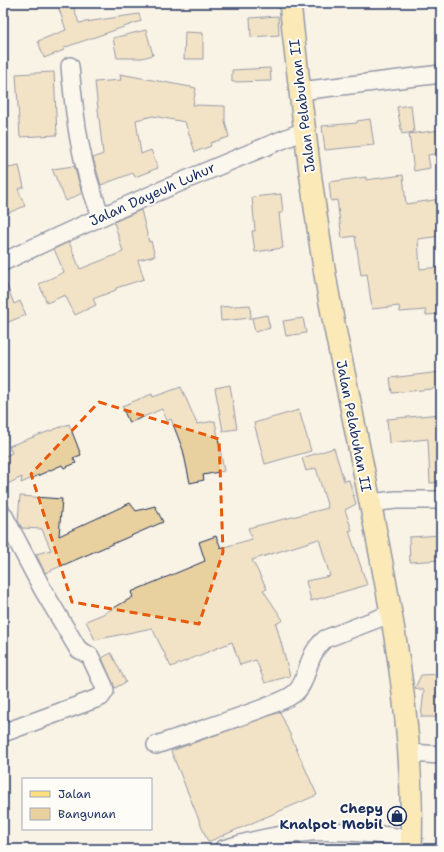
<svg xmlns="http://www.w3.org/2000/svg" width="444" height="852" font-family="'Shantell Sans',sans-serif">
	<rect width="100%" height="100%" fill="#f9f3e5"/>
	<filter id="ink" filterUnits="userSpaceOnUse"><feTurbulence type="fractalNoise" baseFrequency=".025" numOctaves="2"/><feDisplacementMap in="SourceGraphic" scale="8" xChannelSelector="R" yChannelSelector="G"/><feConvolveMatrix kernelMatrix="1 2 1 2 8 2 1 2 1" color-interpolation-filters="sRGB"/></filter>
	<g filter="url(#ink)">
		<path fill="#e9d09f" stroke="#1b2f5e" d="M57 3H72L79 23 139 14 141 21 63 48 64 50 44 58 38 41 66 30Z
			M278 16 279 35 251 37 250 18Z
			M146 30 153 55 142 58H117L113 38Z
			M185 32 203 33V59H184Z
			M270 68 271 81 232 82V70Z
			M54 72 57 135 20 137 16 74Z
			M120 74 196 88 193 105 225 106V121L229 137 210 143 211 146 195 152 185 122 153 116 136 120 141 154 151 150 158 168 135 177 133 173 101 185 93 158 103 154 95 82 121 80Z
			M411 105 414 132 402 134 397 107Z
			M370 119 374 145 325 150 322 126 357 123V121Z
			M441 130V153L428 155 430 168 414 171 409 134Z
			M3 154 9 168 19 166 24 187 18 189 25 206 3 215Z
			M74 166 82 193 66 201 52 169Z
			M403 175 406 204 441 199V236L418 239 420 269 441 267V314L426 315V310L400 312 399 306 372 309 367 274 361 275 355 236 342 238 337 200 331 201 329 182 366 177V180Z
			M281 194 283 213H279L283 248 255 252 252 231H255L252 197Z
			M141 210 149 242 151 241 155 256 138 260 144 279 116 288V290L93 299 96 305 75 315 65 295 47 303 39 284 64 272 54 249 69 242 80 269 123 252 114 222Z
			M4 278 14 304 20 301 26 315 3 324Z
			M250 305 251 318 221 321 220 307Z
			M267 315 270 328 255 332 252 318Z
			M303 318 306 333 286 336 283 321Z
			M441 372V388L392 393 390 378Z
			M230 385 237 429 223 431 215 388Z
			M181 387 197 424 215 421 224 471 203 475 204 480 190 483 183 450 171 419 167 421 162 409 129 423 122 406 152 394 153 397Z
			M299 410 311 451 265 464 254 423Z
			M441 414V482L430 483 428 439 389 443 387 419Z
			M69 424 81 455 73 458 76 463 64 468 62 465 21 483 22 477 3 486V457L12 453 9 446Z
			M334 448 344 481 349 480 356 504 345 510 352 530 349 531 367 585 311 601 306 581 330 576 319 539 252 560 267 589 263 590 283 620 276 624 290 676 265 683 256 660 240 665 232 642 171 667 152 628 95 640 86 621 103 614 133 597 131 592 205 561 199 542 216 536 221 548 252 539 248 528 328 508 316 468 306 471 302 458Z
			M20 496 62 499 59 536 130 503 136 511 155 506 163 522 45 573 36 554 51 550 42 529 22 528 18 521Z
			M441 535V560L410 562 409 537Z
			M111 653 126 682 115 688 102 658Z
			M441 674V717H421L424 690 415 688 421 675Z
			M280 712 317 795 208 842 171 751Z"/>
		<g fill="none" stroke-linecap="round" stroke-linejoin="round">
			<defs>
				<path id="minor" d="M70 66C75 122 80 163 101 216
					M300 91 441 74
					M3 262C102 215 202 172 304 131
					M369 503 396 500H441
					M3 514 43 590 78 649 90 656 104 686 105 691 101 697 3 733
					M156 745C193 732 230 721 266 707 275 703 289 699 296 692 309 680 305 656 325 639L390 614
					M410 753 441 755
					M223 849C249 841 274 835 301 833 337 829 376 834 412 839"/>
				<path id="major" d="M290 3C299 87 309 171 322 255 329 306 341 356 351 407 379 552 416 700 411 849"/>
			</defs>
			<use href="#minor" stroke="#1b2f5e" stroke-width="20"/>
			<use href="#major" stroke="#1b2f5e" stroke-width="24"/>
			<use href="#minor" stroke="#fdfcf7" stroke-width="17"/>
			<use href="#major" stroke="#fce080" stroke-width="21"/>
		</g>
	</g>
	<path d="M0 0H444V852H0ZM99 402 219 439 223 552 199 624 72 602 31 474Z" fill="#f9f3e5" fill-opacity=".55" fill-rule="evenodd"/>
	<path fill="none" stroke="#e8590c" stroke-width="3" stroke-dasharray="8 5" stroke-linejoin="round" d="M99 402 219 439 223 552 199 624 72 602 31 474Z"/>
	<defs>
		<symbol id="shop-ring" viewBox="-11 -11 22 22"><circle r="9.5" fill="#fdfcf7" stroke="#1b2f5e" stroke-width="1.5"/><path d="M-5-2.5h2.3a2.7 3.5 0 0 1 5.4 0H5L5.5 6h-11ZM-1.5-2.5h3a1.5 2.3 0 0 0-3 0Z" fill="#1b2f5e"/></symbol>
	</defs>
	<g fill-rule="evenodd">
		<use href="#shop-ring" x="386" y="805" width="22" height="22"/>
	</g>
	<g text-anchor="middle" stroke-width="4" stroke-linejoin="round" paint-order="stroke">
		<g font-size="14" fill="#1b2f5e" stroke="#fdfcf7">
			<text transform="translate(302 106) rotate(-97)" y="5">Jalan Pelabuhan II</text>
			<text transform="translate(152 194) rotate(-24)" y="5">Jalan Dayeuh Luhur</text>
			<text transform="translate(354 426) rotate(79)" y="5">Jalan Pelabuhan II</text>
		</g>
		<g font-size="14" font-weight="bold" fill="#1b2f5e" stroke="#fdfcf7" text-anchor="end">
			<text x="383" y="813">Chepy<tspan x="383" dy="16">Knalpot Mobil</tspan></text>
		</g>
	</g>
	<rect width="444" height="852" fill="none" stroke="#fdfcf7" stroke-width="16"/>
	<rect x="8" y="8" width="428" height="836" fill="none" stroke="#1b2f5e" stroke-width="1.5" filter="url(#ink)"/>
	<rect x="22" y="778" width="130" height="52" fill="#fdfcf7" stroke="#a3aaba"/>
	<rect x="30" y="791" width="20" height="6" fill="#fce080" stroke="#a3aaba"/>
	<text x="58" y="798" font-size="12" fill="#1b2f5e">Jalan</text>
	<rect x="30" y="808" width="20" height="12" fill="#e9d09f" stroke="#a3aaba"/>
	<text x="58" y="818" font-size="12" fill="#1b2f5e">Bangunan</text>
</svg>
